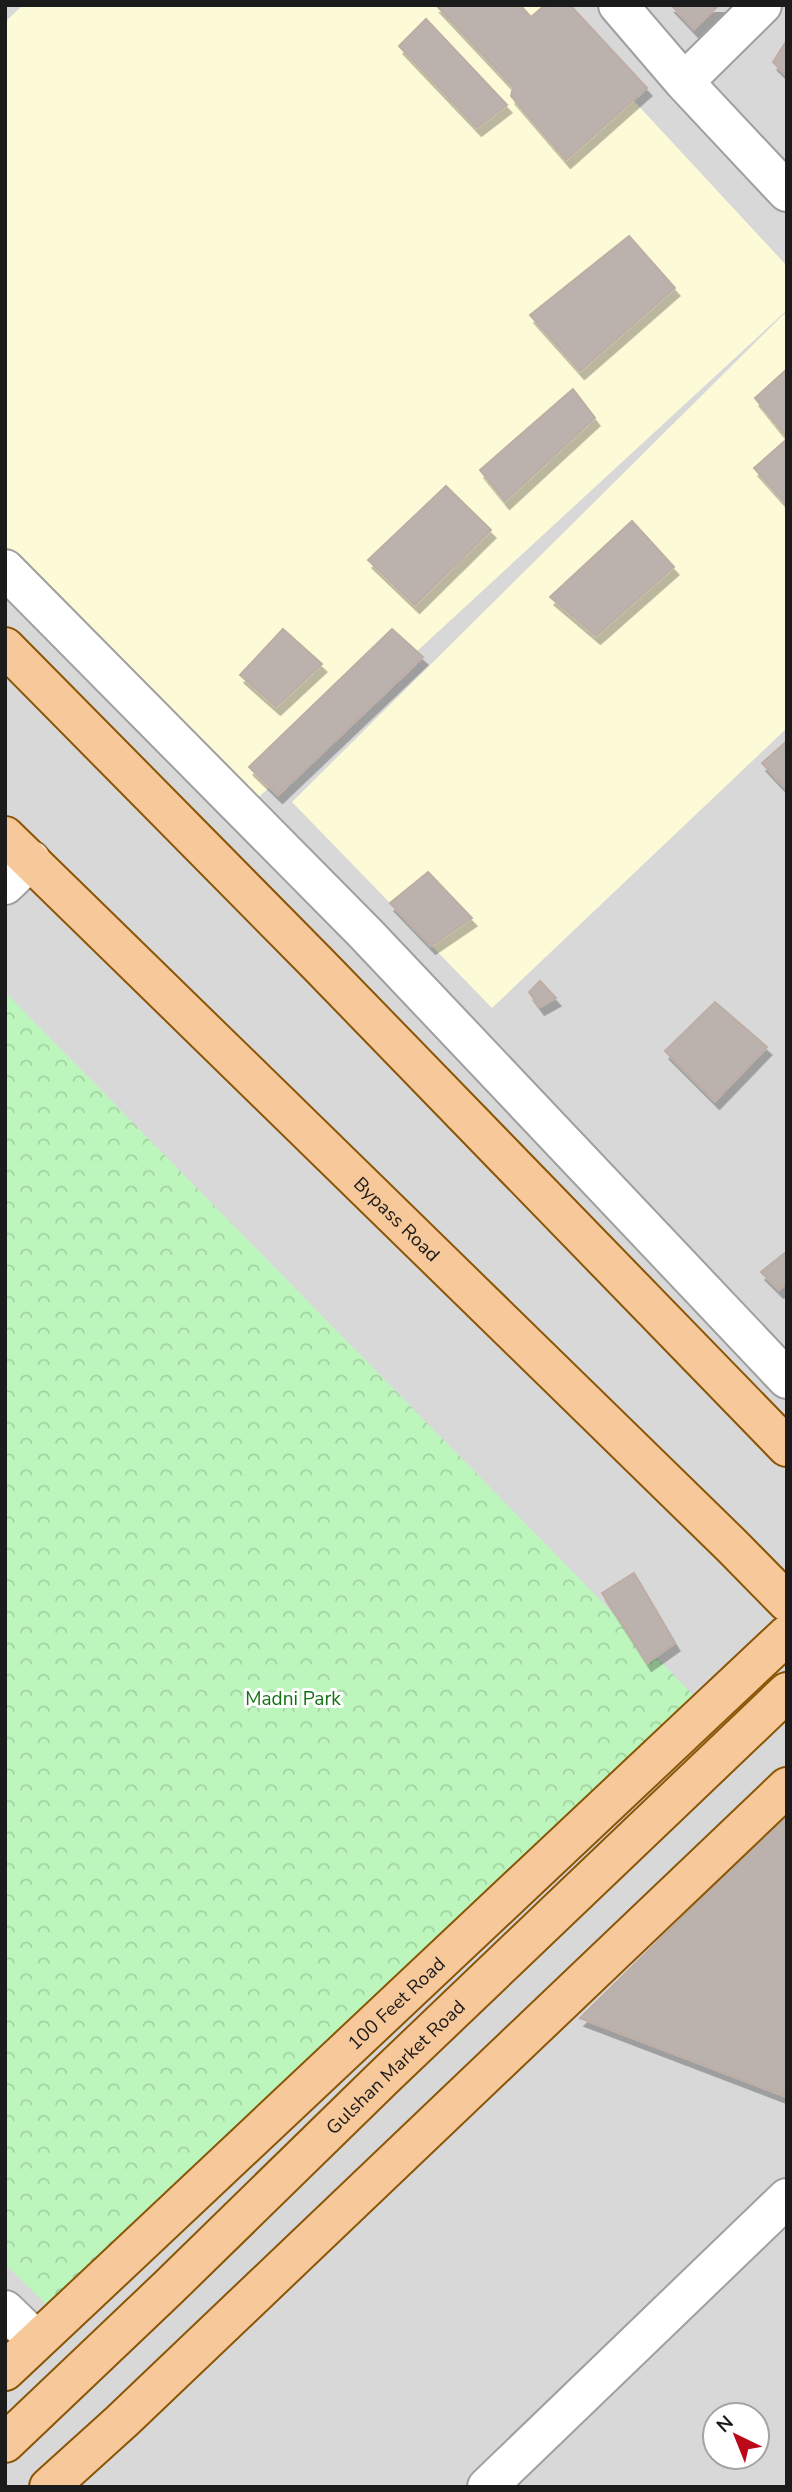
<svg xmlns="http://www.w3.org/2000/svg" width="792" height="2492" font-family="'Nunito Sans',sans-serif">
	<defs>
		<pattern id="park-crowns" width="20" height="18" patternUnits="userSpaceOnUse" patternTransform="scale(1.75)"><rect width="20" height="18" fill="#bdf6bd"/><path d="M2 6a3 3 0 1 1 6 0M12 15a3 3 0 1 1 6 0" fill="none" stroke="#a2d2a2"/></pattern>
		<filter id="shadow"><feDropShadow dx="4.5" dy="8" stdDeviation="0" flood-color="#0004"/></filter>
	</defs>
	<rect width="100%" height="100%" fill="#ece7e0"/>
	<path fill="#d9d8d8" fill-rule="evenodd" d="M5 5H787V2487H5ZM715 2415H757V2457H715Z"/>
	<path fill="#fdfad8" d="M23 5H545L787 266V310L236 818 5 576V22Z
		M787 311V728L492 1008 292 802Z"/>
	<path fill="url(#park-crowns)" d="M5 992 704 1706 56 2314 5 2264Z"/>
	<path fill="#bcb2ad" stroke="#bdada4" stroke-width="2" filter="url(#shadow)" d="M436 5H520L531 17 545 5H570L647 88 566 160 511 96 513 87Z
		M671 5H719L694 29Z
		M426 19 507 105 477 128 399 46Z
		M787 40V76L773 62Z
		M629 236 675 288 580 371 530 315Z
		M787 369V438L755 398Z
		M573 389 595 418 505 501 480 470Z
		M787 439V505L754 468Z
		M446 486 491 530 415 605 368 560Z
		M632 521 674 567 596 636 550 597Z
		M283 629 322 664 276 707 240 675Z
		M392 629 423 657 278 795 249 767Z
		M787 741V790L762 763Z
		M428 872 472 918 431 946 390 903Z
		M540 981 556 998 540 1007 529 992Z
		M715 1002 767 1047 715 1101 665 1051Z
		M787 1251V1283L779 1290 761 1272Z
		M634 1573 675 1643 647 1663 602 1593Z
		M787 1814V2097L580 2018Z"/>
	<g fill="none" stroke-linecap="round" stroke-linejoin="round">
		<defs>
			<path id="minor" d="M618 5 684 82 787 192
				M684 82 762 5
				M5 569 366 934 787 1379
				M5 885 31 860
				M5 2310 36 2340
				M487 2487 787 2198"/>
			<g id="major">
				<path d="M5 647 318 964 787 1447"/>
				<path id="s1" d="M5 836 732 1546 787 1602"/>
				<path id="s2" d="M5 2371 787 1635"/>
				<path id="s3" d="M5 2443 169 2287 384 2077 787 1692"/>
				<path d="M49 2487 122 2421 787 1787"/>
			</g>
		</defs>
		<use href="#minor" stroke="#9f9f9f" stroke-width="42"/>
		<use href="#major" stroke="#8b5506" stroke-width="42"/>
		<use href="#minor" stroke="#fff" stroke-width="38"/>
		<use href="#major" stroke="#f7c89a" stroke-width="38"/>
	</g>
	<g text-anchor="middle" stroke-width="6" stroke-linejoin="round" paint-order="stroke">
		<g font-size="19" fill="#1b1b1b" stroke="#fff">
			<text dy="7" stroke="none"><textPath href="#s1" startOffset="548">Bypass Road</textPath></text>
			<text dy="7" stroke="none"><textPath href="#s2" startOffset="537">100 Feet Road</textPath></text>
			<text dy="7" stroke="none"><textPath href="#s3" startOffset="542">Gulshan Market Road</textPath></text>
		</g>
		<g font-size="19" fill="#107210" stroke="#fff">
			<text x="293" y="1705">Madni Park</text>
		</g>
	</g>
	<rect width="792" height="2492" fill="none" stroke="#1b1b1b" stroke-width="14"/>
	<g transform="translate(736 2436) rotate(317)"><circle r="33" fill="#ffffff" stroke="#a4a4a4" stroke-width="2"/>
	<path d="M0-5L12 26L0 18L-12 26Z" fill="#bc0917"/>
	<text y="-10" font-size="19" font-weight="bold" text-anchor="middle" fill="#1b1b1b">N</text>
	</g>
</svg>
